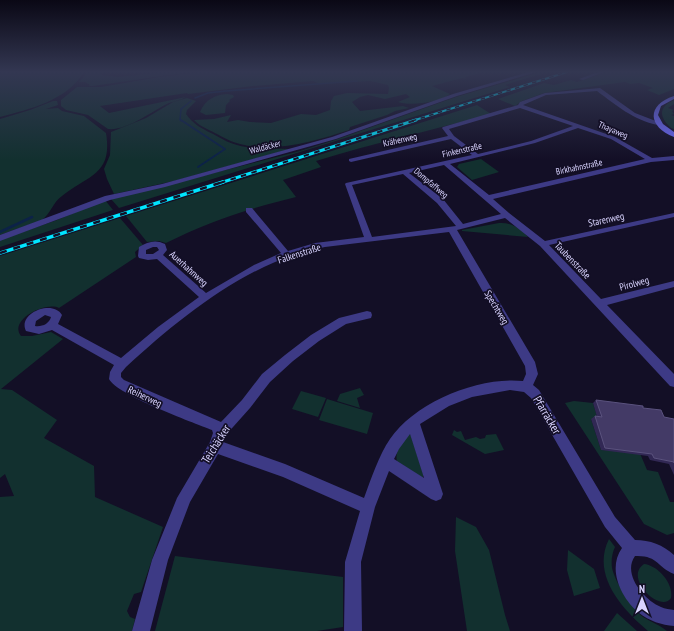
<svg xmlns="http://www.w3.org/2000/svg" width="674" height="631" font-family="'PT Sans Narrow',sans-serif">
	<rect width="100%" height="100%" fill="#130f26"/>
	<path fill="#12302f" d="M0 72H84C66 101 30 109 0 117Z
		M88 72H101L102 75 118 77 165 72H190L93 86H88L90 85 85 82H79Z
		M202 72H484L465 77 466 79 462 78 432 86 450 94C440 103 409 106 398 102L410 97 406 94 385 99 368 95 360 97 352 102 360 111 403 106 409 108 395 111 387 115 350 127 349 130C316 141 275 153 240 144 231 142 223 137 215 133 208 129 199 126 194 120L214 119 231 115 227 122 238 120 250 122 271 123 301 114 316 115 330 110 331 101 334 96 347 93 388 94 389 88 388 85 370 81 320 84 313 81 253 86 188 94 187 93 100 106 109 113 186 97C181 100 174 101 169 103 152 111 127 131 108 129L88 115 66 110 61 106V100L77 87H101L159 77Z
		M541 72 544 73 505 85 510 87 119 208 111 199 300 151 335 140 456 97Z
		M607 72H674V89L659 95 647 90 653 88 639 83 630 84 625 82 544 93 522 101 515 106 498 99 544 83 554 85 571 80 577 82Z
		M227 94 233 95 234 97 229 100 230 101 226 105 225 113 206 115 200 112C205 100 214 95 227 94Z
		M187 98 196 101 187 110 186 114C193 124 201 128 211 133 219 137 228 143 237 145 253 150 273 148 290 149L174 181 114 194 107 179 104 169 110 155 111 132 146 118 173 102Z
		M674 100V104L668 108 674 110 672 111 674 114 671 115 674 116V129L671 128C659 117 658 107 674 100Z
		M53 101H57L58 105 46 109 58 108 62 111 84 116 106 133C113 175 88 175 62 196 53 202 51 213 42 220L0 235V119L30 110Z
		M477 105 491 114C433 130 374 143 316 161L321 167 283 180 296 197C250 208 208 222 166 243L159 241 147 242 126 216Z
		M481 159 499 172 472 180 457 167 459 164Z
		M105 200 113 210 0 247V240L57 220Z
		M120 218 143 245 135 252 136 257 59 308C46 301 8 320 21 336H32L51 332 63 339 1 389 12 390 57 420 44 438 94 466 95 497 163 527 141 592 134 594 127 611 130 617 135 619 132 631H0V497L14 496 5 474 0 478V256Z
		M499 223C510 222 521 228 528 237L462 231V230Z
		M360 388 364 395 357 398 360 408 337 401 340 394Z
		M301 391 326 398 318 417 292 409Z
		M327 399 373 413 367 434 319 420Z
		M574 401 593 403 598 420 591 419 601 450 639 451 647 470 658 472 670 502H674V533L667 535 644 524 565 403Z
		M454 430 457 432 461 431 465 440 476 437 480 439 485 438 486 435 496 434 504 450 485 454 452 435Z
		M410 433 423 474V478L397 461C394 451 404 441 410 433Z
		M456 517 476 527 489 550 505 615 510 631H467L455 551Z
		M609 539 615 547C612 553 611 561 612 568 615 582 632 609 643 617 651 622 660 625 667 631H648C622 609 591 575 609 539Z
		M568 550 594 569 600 588 574 596 567 570Z
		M175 556 343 577V627L317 631H155Z
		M644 564C657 565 674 583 671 598 661 614 623 578 644 564Z
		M617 613 637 631H604Z"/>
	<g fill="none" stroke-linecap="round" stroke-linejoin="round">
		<path stroke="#0c2248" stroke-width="1.5" d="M195 98 208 93 226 91 357 81
			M182 121 180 120 181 109 191 101"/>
		<path stroke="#0c2248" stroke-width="2" d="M181 120 225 149 198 167"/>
		<path stroke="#0c2248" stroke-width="2.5" d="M0 232 32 217"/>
		<path fill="#3d3a85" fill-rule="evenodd" d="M529 72H536L457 96 336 139 165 187 110 200 0 241V235L105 196 162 184 332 137 453 94Z
			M598 72H604L583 80 579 79Z
			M600 88 635 113 661 123 658 125C633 120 616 105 597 91L546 95 523 105 615 137 652 158 674 156V160L651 162 493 199 509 213 545 241 674 213V217L549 245 601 299 674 281V287L607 305 674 374V387L670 386 540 246 505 218 457 230 535 362 538 374 533 385 539 390 615 517 635 540C650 540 663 545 674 555V574C657 567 658 555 635 556 622 574 644 600 661 607 665 609 670 609 674 610V626C662 625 649 621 639 613 621 598 607 569 622 548L605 527 531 398 524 392 510 390 472 397 449 406 420 424 443 494 441 499 436 501 431 499 389 471 375 507 361 562 362 631H344L345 562 360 511 283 477 218 454 190 502 168 560 150 631H132L152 560 177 498 210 442 213 433 212 430C192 422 117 395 109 379L110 372 114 365 52 330 39 334 26 331C17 313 53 299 62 315L58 324 121 358 158 327 199 297 157 259 148 260 139 258 138 256 139 247C148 242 155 239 165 244L167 250 163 255 206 293 254 265 281 253 246 212V208H252L288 251 315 243 364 237 345 184 346 183 472 155 451 139 351 162 349 161V159L448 136 442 128 443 127 518 105 520 102 545 93ZM520 108 573 126 531 141 478 154 454 136 449 129ZM578 128 611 139 645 159 489 195 450 164 535 143ZM444 165 501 214 463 224 443 199 409 173ZM403 174 437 203 456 226 372 237 352 185ZM449 232 525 366 526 374 523 381C479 376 415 402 390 439 379 455 371 479 364 498L285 464 223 442 225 436 250 408 270 382 293 361 319 341 346 324 371 318 372 315 371 312 367 311 339 318 311 335 285 355 262 374 242 400 221 422 124 380 121 377V373L126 367C181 317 250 260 325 247ZM153 247H157L159 250 153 254H146V250ZM45 315 51 317C49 324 42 327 35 326L36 321ZM410 434 424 478 394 459 399 449Z"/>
		<path fill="#6f6bff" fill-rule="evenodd" d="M674 96V99L661 106 658 115 663 124 674 132V137C648 127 646 105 674 96Z"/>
		<defs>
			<path id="rail-far2" d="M412 121 567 72"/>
			<path id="rail-far1" d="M220 183 416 120"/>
			<path id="rail" d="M0 253 223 182"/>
		</defs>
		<use href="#rail-far2" stroke="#00e5ff" stroke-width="2"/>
		<use href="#rail-far1" stroke="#00e5ff" stroke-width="3"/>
		<use href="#rail" stroke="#00e5ff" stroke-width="3.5"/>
		<use href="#rail-far2" stroke="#130f26" stroke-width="1.5" stroke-dasharray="4.5" stroke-linecap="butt"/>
		<use href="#rail-far1" stroke="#130f26" stroke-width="2" stroke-dasharray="5.5" stroke-linecap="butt"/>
		<use href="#rail" stroke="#130f26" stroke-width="2.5" stroke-dasharray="7" stroke-linecap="butt"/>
	</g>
	<path fill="#312854" d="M596 400 643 408 664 417 674 419V475L669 464 650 460 648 456 601 450 591 419 595 416 597 417 593 403Z"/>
	<path fill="#433a66" stroke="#5a527e" d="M596 400 643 406V408L661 410 664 417 674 419V463V462L654 458 652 454 605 448 595 416 602 417Z"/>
	<linearGradient id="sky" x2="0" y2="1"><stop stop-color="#0a0815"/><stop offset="0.45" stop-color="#333752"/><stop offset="1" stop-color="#333752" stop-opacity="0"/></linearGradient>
	<rect width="674" height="160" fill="url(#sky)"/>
	<g text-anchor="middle" stroke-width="3.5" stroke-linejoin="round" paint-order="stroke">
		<g font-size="9" fill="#d9d4ff" stroke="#130f26">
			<text transform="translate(613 130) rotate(23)" y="3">Thayaweg</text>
			<text transform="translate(400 140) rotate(-13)" y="3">Krähenweg</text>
			<text transform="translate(265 147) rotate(-15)" y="3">Waldäcker</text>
			<text transform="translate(462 150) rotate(-13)" y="3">Finkenstraße</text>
			<text transform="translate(579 167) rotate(-12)" y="3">Birkhahnstraße</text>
			<text transform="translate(431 183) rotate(40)" y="3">Dompfaffweg</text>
		</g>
		<g font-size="10" fill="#d9d4ff" stroke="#130f26">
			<text transform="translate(606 219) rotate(-12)" y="4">Starenweg</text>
			<text transform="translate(299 253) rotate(-18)" y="4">Falkenstraße</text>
			<text transform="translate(573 260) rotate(46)" y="4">Taubenstraße</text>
			<text transform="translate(189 268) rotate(42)" y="4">Auerhahnweg</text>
			<text transform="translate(634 283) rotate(-15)" y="4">Pirolweg</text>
			<text transform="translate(497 307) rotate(59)" y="4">Spechtweg</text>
			<text transform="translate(145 396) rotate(25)" y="4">Reiherweg</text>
		</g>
		<g font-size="12" fill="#d9d4ff" stroke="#130f26">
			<text transform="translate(547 415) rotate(59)" y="4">Pfarräcker</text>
			<text transform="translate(216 444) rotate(-58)" y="4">Teichäcker</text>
		</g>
	</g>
	<g transform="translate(642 599)" stroke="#130f26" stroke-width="3" paint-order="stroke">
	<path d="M0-3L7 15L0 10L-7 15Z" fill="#d9d4ff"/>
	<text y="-6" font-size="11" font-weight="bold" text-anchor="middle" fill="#d9d4ff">N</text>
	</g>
</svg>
